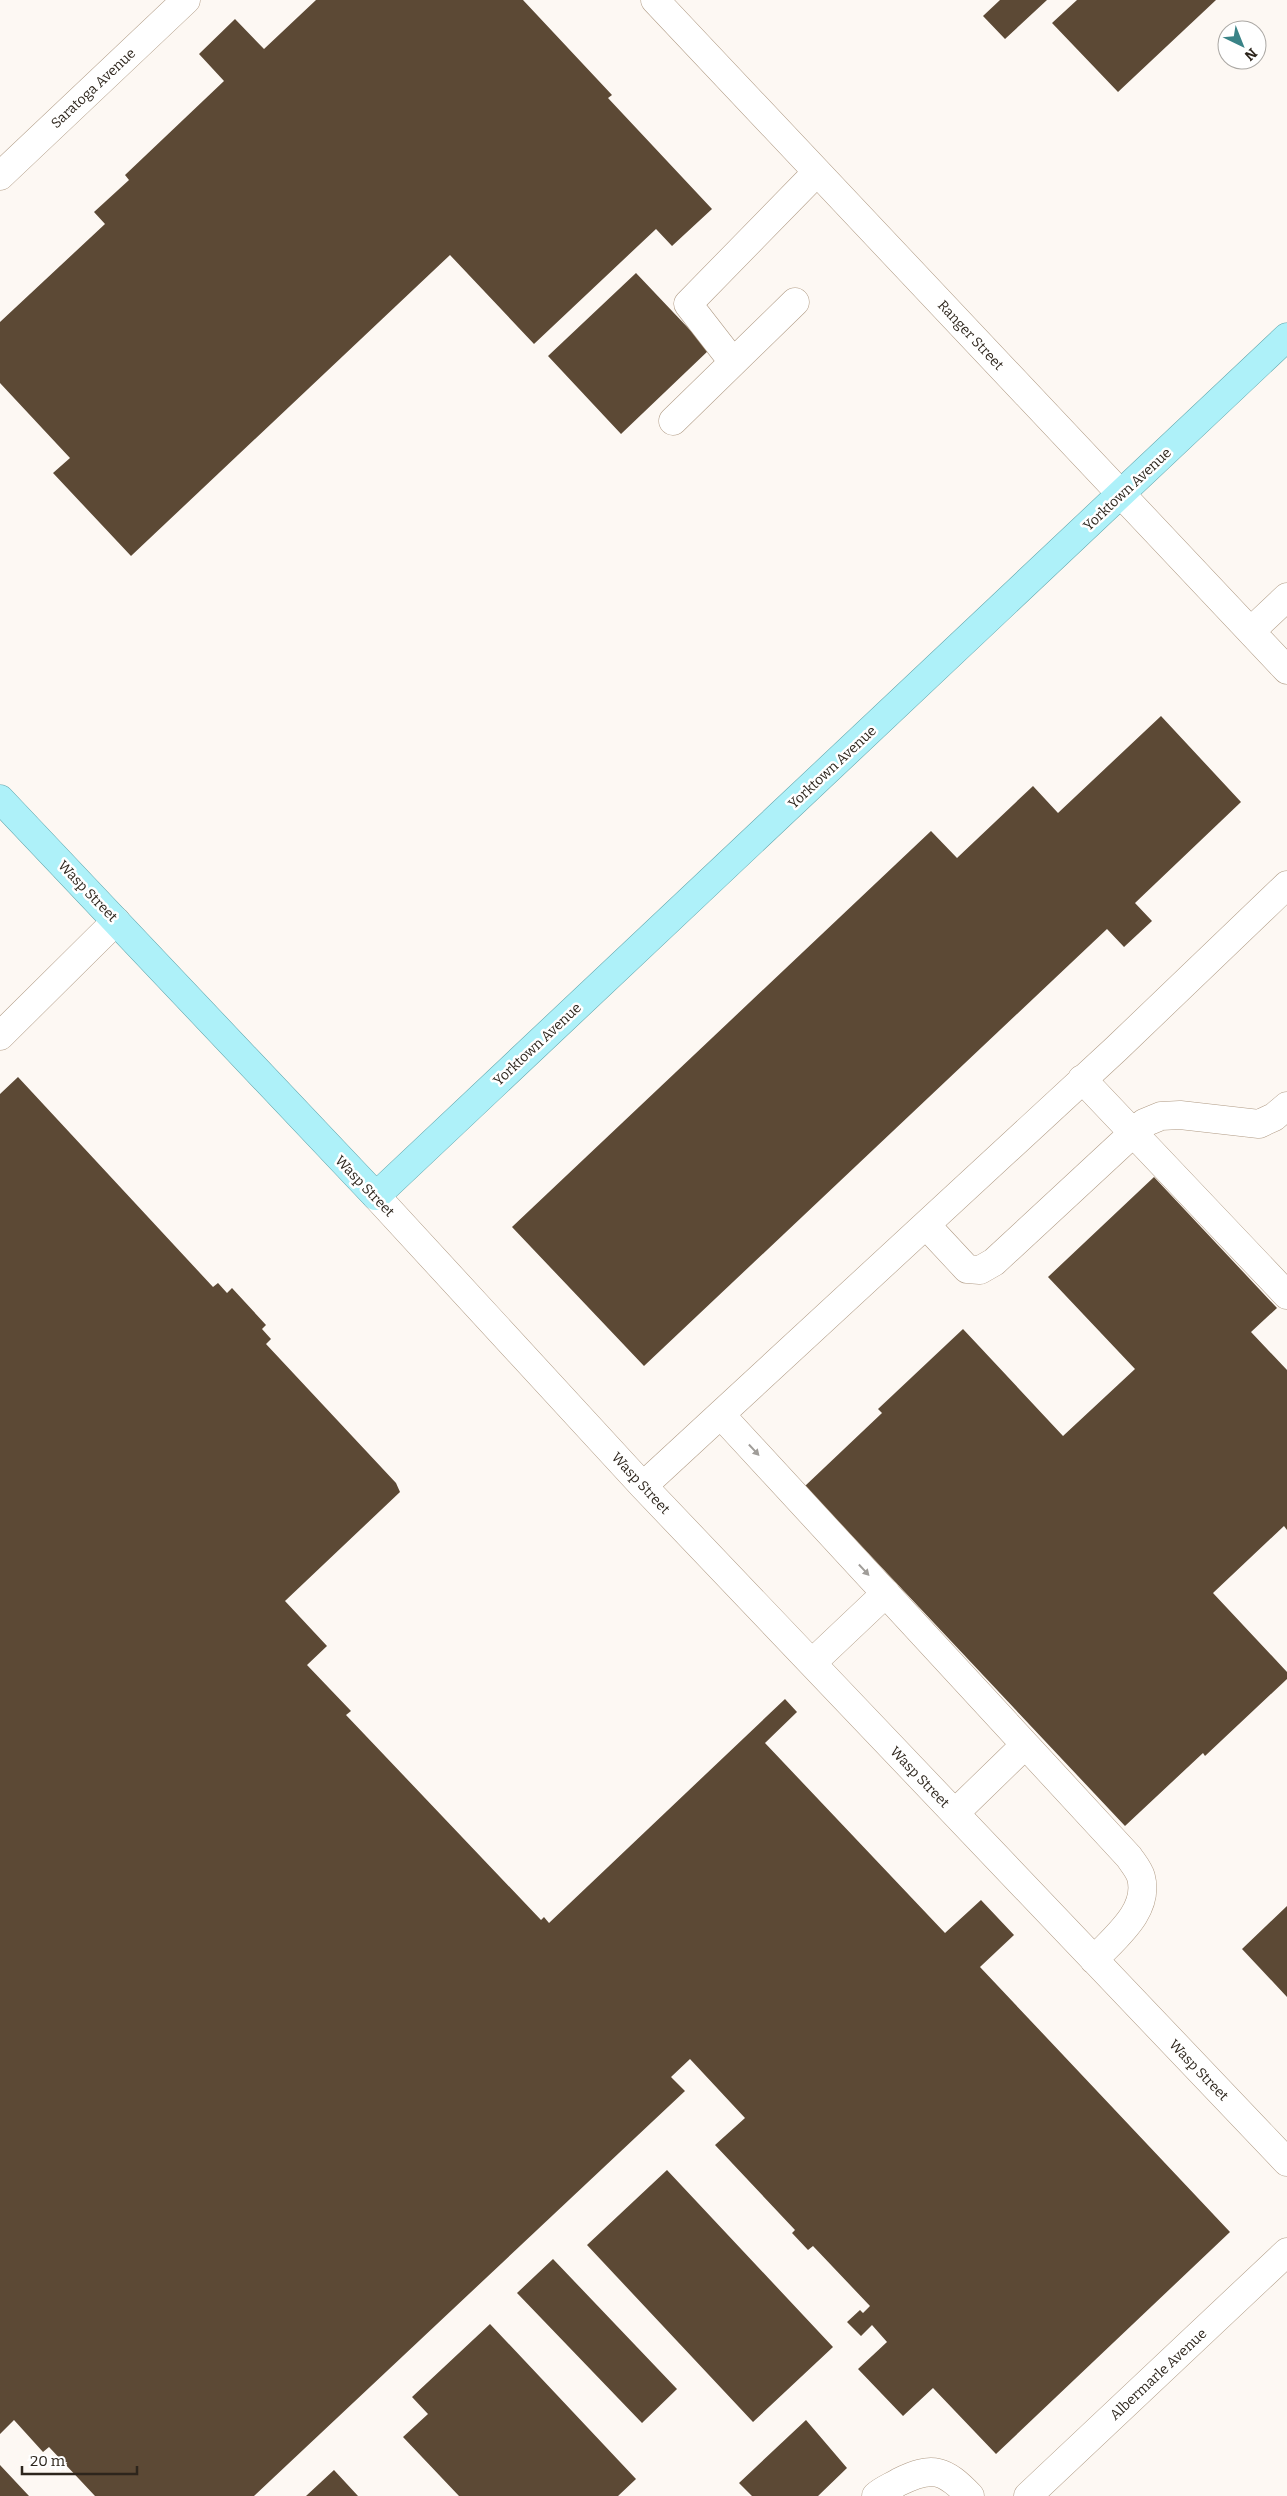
<svg xmlns="http://www.w3.org/2000/svg" width="1287" height="2496" font-family="Bitter,serif">
	<rect width="100%" height="100%" fill="#fdf8f3"/>
	<path fill="#5c4935" d="M316 0H523L612 95 608 98 712 209 672 246 656 229 534 344 450 255 131 556 53 473 70 458 0 383V322L105 224 94 212 129 180 125 175 224 81 199 54 235 19 264 49Z
		M1000 0H1047L1005 39 983 16Z
		M1077 0H1216L1118 92 1052 23Z
		M636 273 709 350 621 434 548 356Z
		M1161 716 1241 802 1135 903 1152 921 1124 947 1107 929 644 1366 512 1227 931 831 957 858 1033 786 1058 813Z
		M18 1077 213 1287 218 1283 227 1293 232 1288 266 1325 262 1329 271 1339 266 1344 396 1483 400 1492 285 1601 327 1646 307 1665 351 1711 346 1715 541 1920 544 1917 549 1923 785 1699 797 1712 765 1743 945 1933 981 1900 1014 1935 980 1967 1230 2232 996 2454 933 2388 903 2416 858 2369 887 2342 872 2325 861 2336 847 2322 860 2310 863 2313 870 2306 813 2246 808 2250 792 2233 795 2230 715 2145 745 2118 690 2059 671 2077 685 2091 254 2496H95L49 2447 43 2452 14 2420 0 2434V1094Z
		M1154 1177 1277 1308 1251 1332 1287 1370V1530L1284 1526 1213 1593 1287 1672V1679L1205 1756 1203 1753 1125 1826 805 1486 882 1413 878 1409 963 1329 1063 1436 1135 1369 1048 1277Z
		M1287 1906V1997L1242 1949Z
		M667 2170 833 2347 753 2422 587 2245Z
		M553 2259 677 2389 642 2423 517 2293Z
		M490 2324 636 2479 618 2496H459L403 2437 428 2414 412 2397Z
		M806 2420 847 2468 818 2496H752L739 2483Z
		M0 2465 29 2496H0Z
		M334 2470 358 2496H306Z"/>
	<g fill="none" stroke-linecap="round" stroke-linejoin="round">
		<defs>
			<path id="minor" d="M655 0 1287 670
				M0 176 186 0
				M733 362 688 304 817 172
				M673 421 795 302
				M1251 631 1287 597
				M0 1036 116 921
				M1082 1079 1287 1295
				M376 1196 643 1486 1287 2162
				M926 1225 967 1269 980 1270 994 1262 1144 1123 1161 1116 1180 1115 1259 1124 1274 1117 1287 1106
				M721 1415 1129 1857C1133 1863 1139 1870 1141 1877 1150 1911 1115 1937 1094 1960
				M643 1486 1116 1049 1287 885
				M812 1663 886 1593
				M955 1813 1025 1745
				M876 2496C882 2490 891 2487 899 2482 933 2465 945 2470 970 2496
				M1028 2496 1287 2252"/>
			<path id="major" d="M0 799 376 1196 1287 337"/>
		</defs>
		<use href="#minor" stroke="#b09b85" stroke-width="29"/>
		<use href="#major" stroke="#5ea3a9" stroke-width="29"/>
		<use href="#minor" stroke="#fff" stroke-width="28"/>
		<use href="#major" stroke="#aef1f9" stroke-width="28"/>
	</g>
	<defs><path id="oneway-solid" d="M-6-.8H1V-3.2L6.5 0L1 3.2V.8H-6Z" transform="scale(1.25)"/></defs>
	<g fill="#a09d99">
		<use href="#oneway-solid" transform="translate(754 1450) rotate(47)"/>
		<use href="#oneway-solid" transform="translate(864 1570) rotate(47)"/>
	</g>
	<g text-anchor="middle" stroke-width="5" stroke-linejoin="round" paint-order="stroke">
		<g font-size="14" fill="#2d251c" stroke="#fff">
			<text transform="translate(93 88) rotate(-43)" y="5">Saratoga Avenue</text>
			<text transform="translate(971 335) rotate(47)" y="5">Ranger Street</text>
			<text transform="translate(1127 489) rotate(-43)" y="5">Yorktown Avenue</text>
			<text transform="translate(832 767) rotate(-43)" y="5">Yorktown Avenue</text>
			<text transform="translate(88 891) rotate(46)" y="5">Wasp Street</text>
			<text transform="translate(537 1044) rotate(-43)" y="5">Yorktown Avenue</text>
			<text transform="translate(365 1186) rotate(46)" y="5">Wasp Street</text>
			<text transform="translate(641 1483) rotate(47)" y="5">Wasp Street</text>
			<text transform="translate(920 1777) rotate(46)" y="5">Wasp Street</text>
			<text transform="translate(1199 2070) rotate(46)" y="5">Wasp Street</text>
			<text transform="translate(1158 2374) rotate(-43)" y="5">Albermarle Avenue</text>
		</g>
	</g>
	<g transform="translate(1242 45) rotate(137)"><circle r="24" fill="#ffffff" stroke="#aba8a4"/>
	<path d="M0-4L9 19L0 12L-9 19Z" fill="#3a8387"/>
	<text y="-8" font-size="14" font-weight="bold" text-anchor="middle" fill="#2d251c">N</text>
	</g>
	<path d="M22 2466v8h115v-8" fill="none" stroke="#2d251c" stroke-width="2.5"/>
	<text x="30" y="2466" font-size="15" fill="#2d251c" stroke="#ffffff" stroke-width="4" paint-order="stroke">20 m</text>
</svg>
